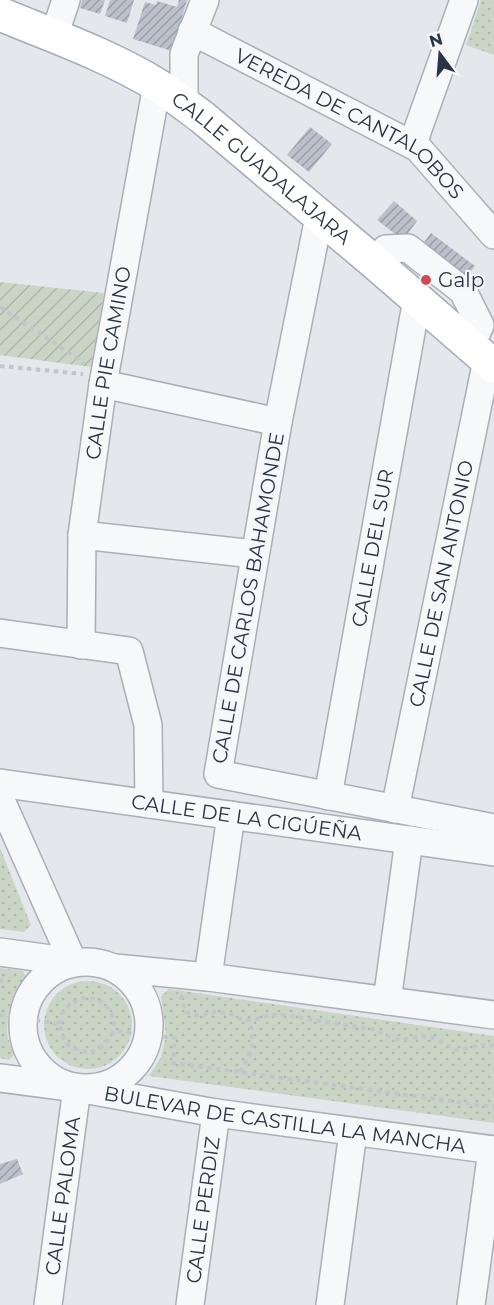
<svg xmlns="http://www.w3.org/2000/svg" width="494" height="1305" font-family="Montserrat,sans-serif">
	<defs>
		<pattern id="grass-dots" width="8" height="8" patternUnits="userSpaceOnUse" patternTransform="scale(1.5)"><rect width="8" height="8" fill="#c9d6c5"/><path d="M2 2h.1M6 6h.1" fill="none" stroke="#adb8ab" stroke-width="1.8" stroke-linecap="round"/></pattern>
		<pattern id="garden-furrows" width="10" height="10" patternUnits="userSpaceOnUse" patternTransform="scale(1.5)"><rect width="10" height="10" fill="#c9d6c5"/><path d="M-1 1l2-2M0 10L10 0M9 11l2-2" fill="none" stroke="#adb8ab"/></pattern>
		<pattern id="building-hatch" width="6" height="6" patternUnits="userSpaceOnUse" patternTransform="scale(1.5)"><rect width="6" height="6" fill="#bbc0ca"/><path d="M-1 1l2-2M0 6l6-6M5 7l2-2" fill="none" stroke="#989da6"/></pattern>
	</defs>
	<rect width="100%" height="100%" fill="#e4e7ec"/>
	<path fill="url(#grass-dots)" d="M481 0H494V55L466 45Z
		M0 848 31 925 24 932 0 929Z
		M0 968 23 971 26 978C16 995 2 1021 9 1041 10 1045 13 1050 15 1054L9 1060 0 1058Z
		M44 1025a44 44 0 1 1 88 0a44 44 0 1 1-88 0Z
		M169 989 494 1036V1123L149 1076 161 1057 166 1035 161 996Z"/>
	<path fill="url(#garden-furrows)" d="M0 282 104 293 91 367 0 355Z"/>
	<path fill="url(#building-hatch)" d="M82 0H105L100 14 80 8Z
		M110 0H134L127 23 105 16Z
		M179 0H187L172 51 133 39 145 2 156 5 157 1 177 7Z
		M310 127 332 144 309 172 287 155Z
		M394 201 417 221 403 240 377 220Z
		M431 233 475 266 450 297 407 265Z
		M17 1159 23 1174 0 1184V1164Z"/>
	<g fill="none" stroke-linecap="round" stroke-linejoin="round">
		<defs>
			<g id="minor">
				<path id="s1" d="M192 31 418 148 494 235"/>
				<path d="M54 36 66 0"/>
				<path d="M184 104V54L205 0"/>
				<path d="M413 145 418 129 464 0"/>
				<path d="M319 217 278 422 218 774 494 828"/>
				<path d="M374 262 386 249 408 248 463 291 480 325 471 346"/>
				<path d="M103 384 278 422"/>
				<path d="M82 535 254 554"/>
				<path d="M0 633 129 651 148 725 149 804"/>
				<path id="s2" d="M81 645 82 535 103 384 157 85"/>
				<path id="s3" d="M0 783 494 852"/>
				<path id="s4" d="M328 796 417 299"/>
				<path d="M0 798 73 962"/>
				<path id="s5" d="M395 809 487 360"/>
				<path d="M0 952 73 962"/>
				<circle cx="86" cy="1025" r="63"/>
				<path d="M115 968 208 977 494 1015"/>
				<path d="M208 977 231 815"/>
				<path d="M387 1001 409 840"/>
				<path id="s6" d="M0 1078 77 1088 216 1113 494 1150"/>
				<path id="s7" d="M48 1305 77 1088"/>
				<path id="s8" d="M190 1305 216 1113"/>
				<path d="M330 1305 353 1132"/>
				<path d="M471 1305 492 1150"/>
			</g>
			<g id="major">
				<path id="s9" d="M0 14C53 36 108 55 157 85 173 95 187 106 202 117L374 262 494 366"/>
			</g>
		</defs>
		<use href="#minor" stroke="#a9aeb7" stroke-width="30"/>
		<use href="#major" stroke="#a3abb8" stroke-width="36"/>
		<path stroke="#c2c5cb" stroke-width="4" stroke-dasharray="4.5 4.5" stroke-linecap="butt" d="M0 307 84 363
			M0 366 83 374
			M0 983 5 974
			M182 995 181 999 186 1012 199 1016 215 1012 229 1013 242 1020H254L269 1015H283L377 1030 388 1036 400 1040 423 1036 434 1038 456 1050 489 1044 494 1046
			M0 1015 60 1024C64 1046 68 1047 89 1053L103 1046 114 1031 175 1038 173 1063 494 1107
			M60 1024 62 1013 70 1004 83 998 98 999 109 1009 114 1020V1031
			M240 1072 252 1050V1035L250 1020"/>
		<use href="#minor" stroke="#f7f8fa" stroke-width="27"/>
		<use href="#major" stroke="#fff" stroke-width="33"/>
	</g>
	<circle fill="#d1495b" stroke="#f4f6f9" stroke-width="2" cx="426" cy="280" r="6"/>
	<g text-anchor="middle" stroke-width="4.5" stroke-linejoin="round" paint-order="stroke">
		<g font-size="20" fill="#2b3445" stroke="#f4f6f9">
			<text dy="7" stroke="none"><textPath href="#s1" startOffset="184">VEREDA DE CANTALOBOS</textPath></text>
			<text dy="7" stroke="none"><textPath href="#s9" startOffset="306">CALLE GUADALAJARA</textPath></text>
			<text dy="7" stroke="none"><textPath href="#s2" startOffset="284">CALLE PIE CAMINO</textPath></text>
			<text dy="7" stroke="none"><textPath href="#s4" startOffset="252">CALLE DEL SUR</textPath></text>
			<text dy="7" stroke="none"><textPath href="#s5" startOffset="230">CALLE DE SAN ANTONIO</textPath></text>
			<text transform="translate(248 598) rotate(-80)" y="7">CALLE DE CARLOS BAHAMONDE</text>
			<text dy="7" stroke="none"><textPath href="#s3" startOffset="249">CALLE DE LA CIGÚEÑA</textPath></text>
			<text dy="7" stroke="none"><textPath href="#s6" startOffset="288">BULEVAR DE CASTILLA LA MANCHA</textPath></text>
			<text dy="7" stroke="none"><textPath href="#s7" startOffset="110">CALLE PALOMA</textPath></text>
			<text dy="7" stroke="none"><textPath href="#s8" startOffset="96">CALLE PERDIZ</textPath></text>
		</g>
		<g font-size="20" fill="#2b3445" stroke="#f4f6f9" text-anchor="start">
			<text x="438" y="287">Galp</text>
		</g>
	</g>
	<g transform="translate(440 54) rotate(344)" stroke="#f4f6f9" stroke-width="4.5" paint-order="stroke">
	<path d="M0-4.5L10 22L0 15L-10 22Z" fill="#2b3445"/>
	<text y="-9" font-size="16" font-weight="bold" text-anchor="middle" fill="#2b3445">N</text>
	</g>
</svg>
